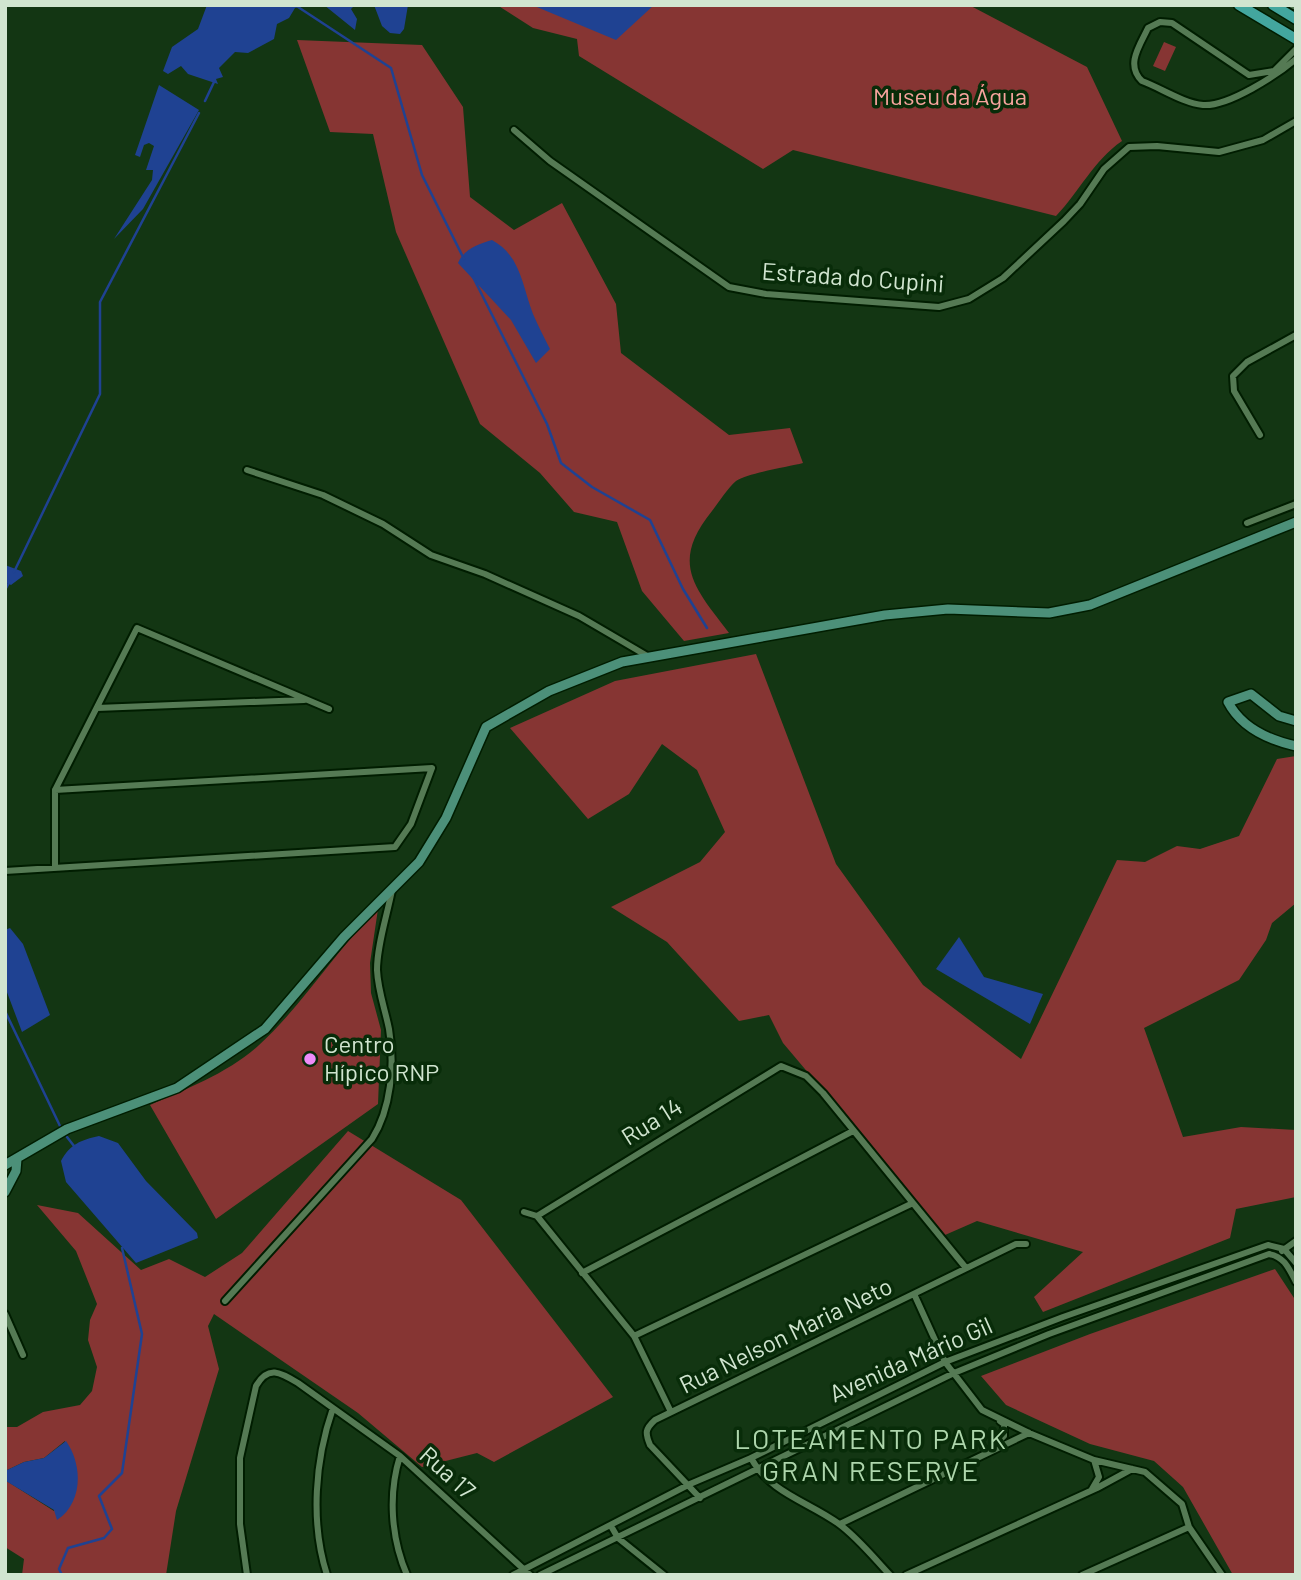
<svg xmlns="http://www.w3.org/2000/svg" width="1301" height="1580" font-family="Barlow,sans-serif">
	<rect width="100%" height="100%" fill="#133613"/>
	<path fill="#863533" d="M497 5H969L1087 67 1122 141C1093 161 1080 191 1056 216L793 150 763 169 579 56 577 39 533 28Z
		M297 40 422 45 463 107 470 197 514 230 562 203 616 304 621 353 729 435 790 428 803 463C788 467 747 473 736 481 727 489 719 502 712 511 670 563 694 587 729 633L684 641 642 591 617 522 574 512 540 473 480 424 396 232 373 134 330 132Z
		M1164 42 1176 47 1165 71 1153 66Z
		M756 654 836 864 923 985 1021 1059 1117 860 1145 862 1177 846 1200 849 1239 836 1277 759 1296 756V903L1272 923 1266 940 1239 980 1144 1028 1183 1137 1241 1127 1296 1130V1197L1236 1209 1230 1238 1043 1312 1034 1297 1083 1252 977 1221 945 1235 783 1043 769 1015 739 1021 667 942 611 907 700 862 725 832 697 770 662 744 629 794 588 819 510 728 615 681Z
		M378 909 370 963 371 993 381 1030 378 1104 216 1219 150 1105C186 1089 228 1073 258 1046 303 1005 335 951 378 909Z
		M348 1131 461 1200 613 1397 494 1462 477 1453 422 1467 358 1413 214 1314 208 1326 219 1369 176 1511 166 1575H22L24 1559 5 1547V1480L54 1511 65 1441 44 1458 24 1462 5 1471V1427H17L43 1412 80 1405 92 1391 97 1367 88 1340 90 1320 97 1304 76 1251 37 1205 78 1213 141 1270 169 1259 205 1277 242 1253Z
		M1275 1269 1296 1301V1575H1233L1183 1487 1154 1461 1090 1444 1006 1405 981 1376 1090 1334Z"/>
	<path fill="#1f4292" d="M207 5H308L295 8 289 18 277 24 274 39 248 53 235 52 219 68 223 77 216 79 218 84 188 74 181 66 168 74 163 71 172 47 198 29Z
		M324 5H355L351 9 357 19 355 30Z
		M374 5H408L404 29 400 34 390 33 382 26Z
		M532 5H654L616 40Z
		M159 85 199 110 143 209 114 239 152 180 153 170H146L154 146 149 143 144 145 140 157 135 155Z
		M492 240C521 256 522 285 533 314 538 326 544 337 550 349L536 363 511 320 458 263C464 249 478 244 492 240Z
		M5 565 21 571 23 576 11 585 5 582Z
		M10 928 23 944 50 1015 22 1032 5 987V930Z
		M959 937 984 977 1043 994 1030 1024 936 969Z
		M99 1136 118 1143 146 1181 197 1233 198 1238 136 1263 66 1182 61 1161C70 1144 81 1140 99 1136Z
		M66 1441C83 1465 83 1503 57 1520L54 1510 6 1481 5 1471 24 1462 44 1458Z"/>
	<g fill="none" stroke-linecap="round" stroke-linejoin="round">
		<path stroke="#1f4292" stroke-width="2.5" d="M295 5 391 68 422 175 464 259
			M205 101 214 82
			M473 277 547 424 561 463 592 487 650 520 683 589 707 628
			M14 572 100 394V302L199 113
			M5 590 10 581
			M5 1011 60 1126
			M67 1137 74 1146
			M62 1575 59 1569 68 1548 104 1538 112 1529 99 1496 122 1473 142 1334 122 1248"/>
		<defs>
			<path id="street" d="M1292 5 1296 7
				M1296 49 1274 71 1249 75 1172 23 1160 22 1148 28C1140 45 1125 65 1142 81 1161 88 1183 103 1203 105 1228 107 1277 75 1296 59
				M514 130 550 161 729 287 766 294 939 307 969 299 1003 278 1064 221 1080 204 1104 169 1129 147 1157 146 1219 152 1263 140 1296 121
				M1260 435 1234 391 1233 376 1247 362 1296 335
				M247 470 323 495 383 524 431 555 485 574 579 616 649 657
				M1247 523 1296 504
				M97 708 304 700
				M55 868V790L137 628 329 709
				M5 871 395 847 411 824 432 768 55 790
				M524 1212 537 1216 634 1336 671 1412
				M537 1216 781 1066 806 1076 823 1093 966 1268
				M1282 1251 1296 1241
				M582 1273 853 1131
				M915 1296 945 1362 982 1410 1029 1433 1094 1460 1145 1472 1182 1504 1189 1527 1222 1575
				M225 1301 372 1139C391 1109 395 1065 389 1029 385 1009 378 991 377 970 377 945 387 916 392 890
				M5 1314 23 1355
				M634 1336 913 1203
				M989 1451 1004 1436V1424L1000 1421
				M400 1456C388 1494 391 1538 407 1575
				M751 1458C770 1493 809 1502 839 1524 857 1537 874 1558 890 1575
				M1092 1489 1099 1477 1094 1460
				M700 1498 650 1445C645 1433 645 1429 655 1420L1016 1244H1026
				M840 1524 1029 1433
				M611 1526 618 1538 664 1575
				M247 1575 240 1524V1458L256 1386C268 1365 280 1372 298 1383L400 1456 530 1575
				M327 1575C310 1522 315 1460 333 1408
				M513 1575 690 1484 751 1458 945 1362 1063 1317 1268 1245 1284 1249 1296 1263
				M540 1575 954 1373 1049 1334 1269 1254C1285 1257 1289 1269 1296 1282
				M906 1575 1097 1488 1132 1469
				M1082 1575 1189 1527"/>
			<path id="secondary" d="M1296 721 1279 716 1251 694 1228 702C1241 727 1269 740 1296 746
				M5 1165 67 1129 177 1088 265 1029 344 937 419 862 446 818 486 727 549 691 622 662 885 615 948 609 1049 613 1090 605 1296 522
				M5 1192 16 1171 17 1159"/>
			<path id="primary" d="M1239 5 1296 39
				M1273 5 1296 19"/>
		</defs>
		<use href="#street" stroke="#001d00" stroke-width="10"/>
		<use href="#secondary" stroke="#001d00" stroke-width="12"/>
		<use href="#primary" stroke="#001d00" stroke-width="13"/>
		<use href="#street" stroke="#557a54" stroke-width="6"/>
		<use href="#secondary" stroke="#4c9079" stroke-width="9"/>
		<use href="#primary" stroke="#43a69e" stroke-width="10"/>
	</g>
	<circle fill="#ee8cf8" stroke="#082c09" stroke-width="2.5" cx="310" cy="1059" r="7"/>
	<g text-anchor="middle" stroke-width="7" stroke-linejoin="round" paint-order="stroke">
		<g font-size="24" fill="#f8a49e" stroke="#082c09">
			<text x="950" y="105">Museu da Água</text>
		</g>
		<g font-size="24" fill="#d1e5d0" stroke="#082c09">
			<text transform="translate(853 278) rotate(4)" y="8">Estrada do Cupini</text>
			<text transform="translate(652 1122) rotate(-32)" y="8">Rua 14</text>
			<text transform="translate(786 1336) rotate(-26)" y="8">Rua Nelson Maria Neto</text>
			<text transform="translate(911 1360) rotate(-24)" y="8">Avenida Mário Gil</text>
			<text transform="translate(447 1473) rotate(42)" y="8">Rua 17</text>
		</g>
		<g font-size="24" fill="#d1e5d0" stroke="#082c09" text-anchor="start">
			<text x="324" y="1053">Centro<tspan x="324" dy="28">Hípico RNP</tspan></text>
		</g>
		<g font-size="28" letter-spacing="2" fill="#aed6ac" stroke="#082c09">
			<text x="871" y="1449">LOTEAMENTO PARK<tspan x="871" dy="32">GRAN RESERVE</tspan></text>
		</g>
	</g>
	<rect width="1301" height="1580" fill="none" stroke="#d1e5d0" stroke-width="14"/>
</svg>
